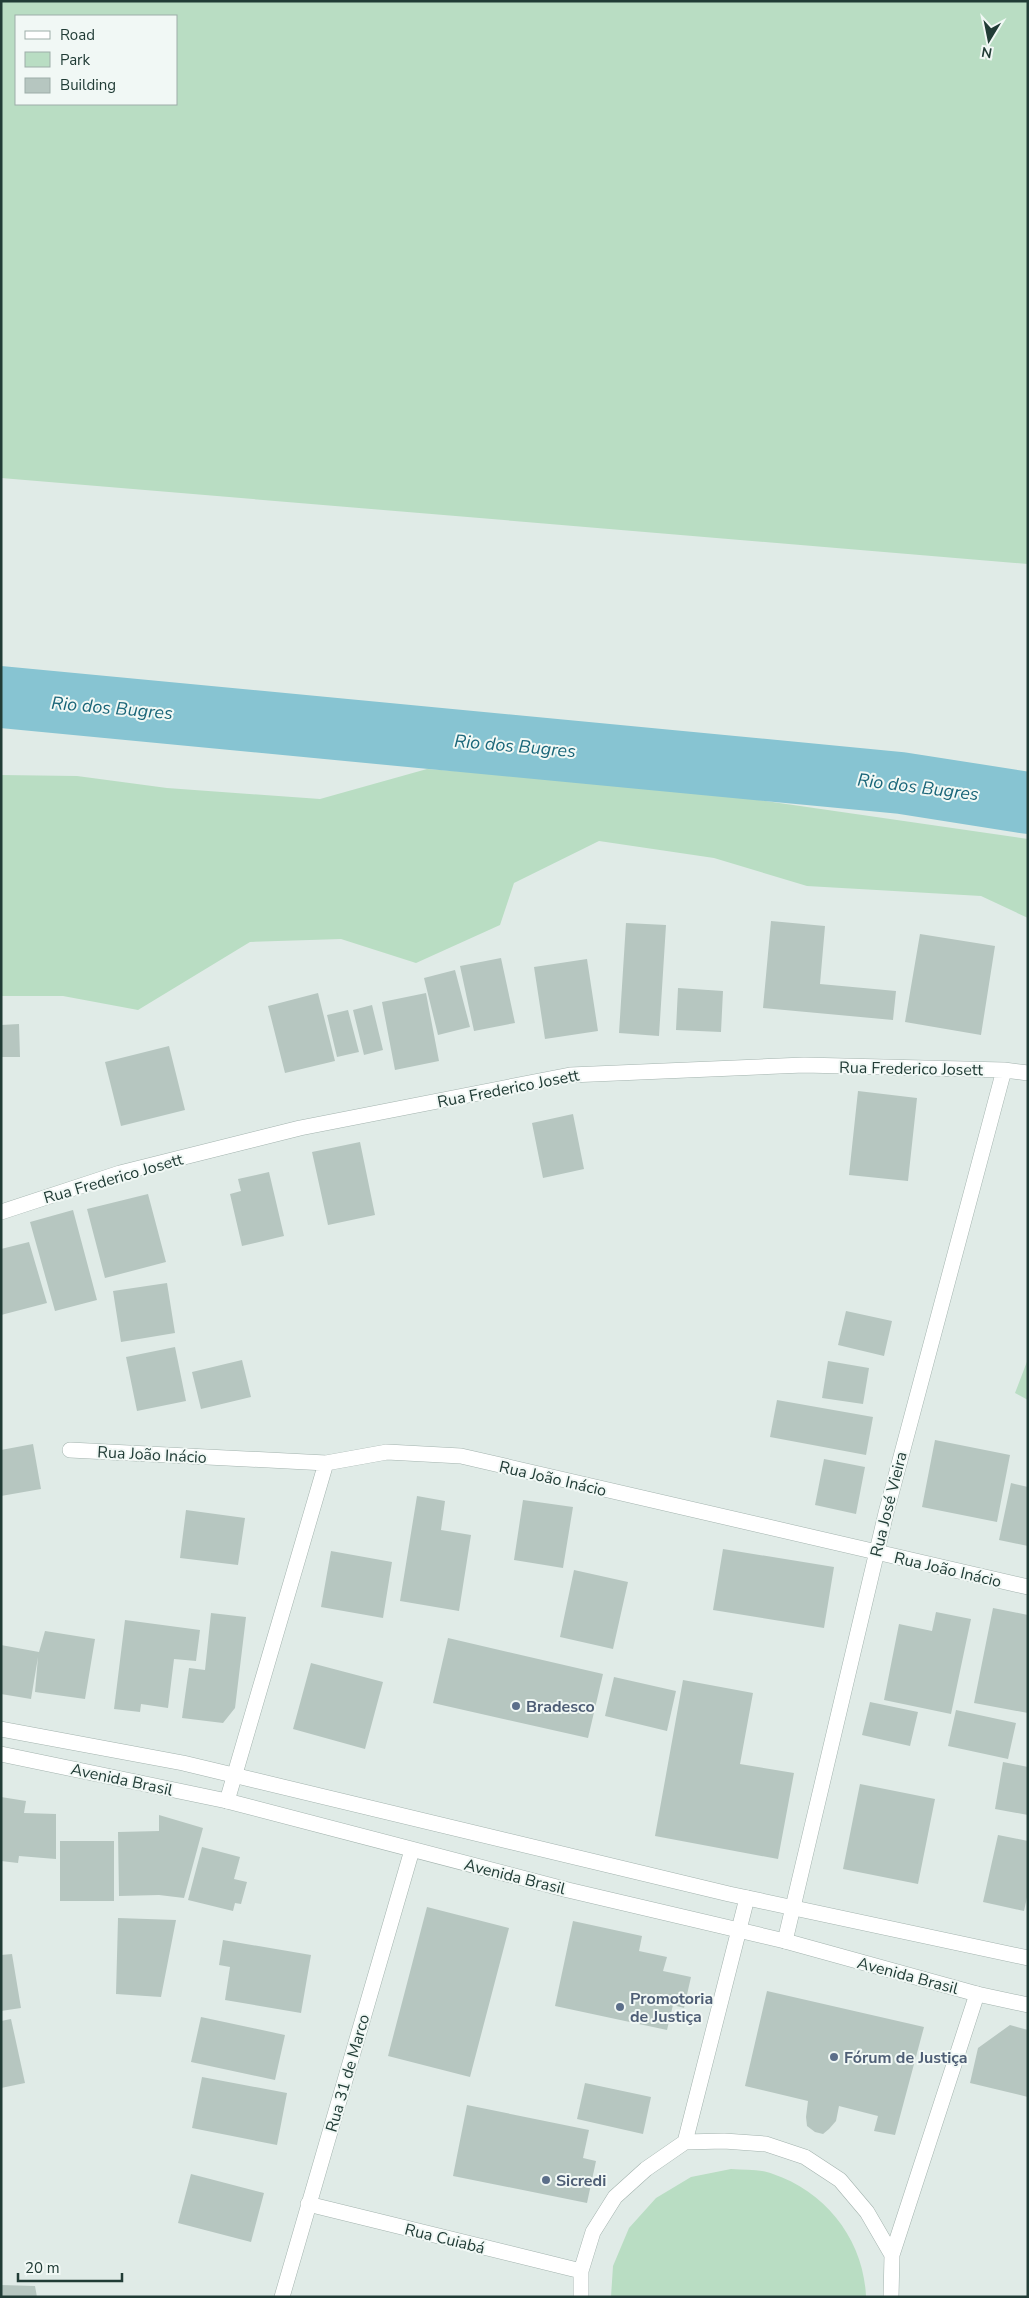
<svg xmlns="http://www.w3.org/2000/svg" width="1029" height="2298" font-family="'Nunito Sans',sans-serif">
	<rect width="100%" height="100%" fill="#e0ebe7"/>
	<path fill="#b9ddc3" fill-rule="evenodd" d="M1 1H1028V564L1 478ZM16 16H176V104H16Z
		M427 769 661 786 1028 839V918L981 896 807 886 714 858 599 841 514 883 500 925 416 963 341 939 250 942 138 1010 63 996H1V775L77 776 167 788 320 799Z
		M1028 1359V1400L1015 1393Z
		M731 2169C745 2170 761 2169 773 2174 826 2192 864 2240 866 2297H611L613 2266 629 2228 656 2198 691 2177Z"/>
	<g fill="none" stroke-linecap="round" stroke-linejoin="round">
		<path stroke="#87c4d2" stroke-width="62" d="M1 697 901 783 1028 803"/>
	</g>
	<path fill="#b6c6c0" d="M771 921 825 926 820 984 896 991 893 1020 763 1008Z
		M626 923 666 925 659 1036 619 1033Z
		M920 934 995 946 981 1035 905 1022Z
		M501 958 515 1023 474 1031 460 966Z
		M587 959 598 1031 545 1039 534 967Z
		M455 970 470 1027 438 1035 424 978Z
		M678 988 723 991 721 1032 676 1030Z
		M318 993 335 1061 285 1073 268 1006Z
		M426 993 439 1061 395 1070 382 1002Z
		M372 1005 383 1050 364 1055 353 1010Z
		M348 1010 359 1052 337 1057 327 1015Z
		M19 1024 20 1057H1V1025Z
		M169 1046 185 1110 121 1126 105 1062Z
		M858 1091 917 1098 908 1181 849 1175Z
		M573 1114 584 1169 543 1178 532 1123Z
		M360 1142 375 1215 328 1225 312 1152Z
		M269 1172 284 1236 242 1246 230 1194 241 1191 238 1179Z
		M148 1194 166 1262 105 1278 87 1209Z
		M73 1210 97 1300 55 1311 30 1222Z
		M29 1242 47 1303 1 1315V1249Z
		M167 1283 175 1333 121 1342 113 1291Z
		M846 1311 892 1321 884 1356 838 1345Z
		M175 1347 186 1401 137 1411 126 1357Z
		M242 1360 251 1397 201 1409 192 1372Z
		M828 1361 869 1368 863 1404 822 1398Z
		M777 1400 873 1417 866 1455 770 1437Z
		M935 1440 1010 1455 997 1522 922 1507Z
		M33 1444 41 1489 1 1496V1450Z
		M824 1459 865 1467 856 1514 815 1505Z
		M1011 1483 1028 1487V1546L999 1540Z
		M417 1496 445 1501 441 1530 471 1535 459 1611 400 1601Z
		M523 1500 573 1507 563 1568 514 1560Z
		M186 1510 245 1518 238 1565 180 1558Z
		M723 1549 834 1567 824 1628 713 1610Z
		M331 1551 392 1562 383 1618 321 1607Z
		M574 1570 628 1582 613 1649 560 1637Z
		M993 1608 1028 1615V1713L974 1703Z
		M936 1612 971 1619 951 1714 884 1700 899 1624 932 1631Z
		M211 1613 246 1617 235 1708 223 1723 182 1718 189 1668 205 1670Z
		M125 1620 200 1630 196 1661 174 1659 168 1708 141 1704 140 1712 114 1709Z
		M45 1631 95 1639 85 1699 35 1692 38 1657 31 1699 1 1694V1645L39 1652Z
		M448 1638 603 1674 588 1738 433 1703Z
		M311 1663 383 1682 365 1749 293 1729Z
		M614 1677 676 1691 667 1731 605 1716Z
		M683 1680 753 1693 740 1764 794 1773 778 1859 655 1836Z
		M870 1702 918 1712 910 1746 862 1735Z
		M956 1710 1016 1723 1008 1759 948 1746Z
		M1003 1762 1028 1767V1815L995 1809Z
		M860 1784 935 1799 918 1884 843 1869Z
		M1 1797 26 1801 24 1813 56 1814V1859L19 1856 18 1863 1 1861Z
		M159 1815 203 1828 184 1898 159 1895 119 1896 118 1832 159 1831Z
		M998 1835 1028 1841V1893L1024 1911 983 1902Z
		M60 1841H114V1901H60Z
		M202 1847 240 1857 234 1879 247 1882 241 1904 235 1903 233 1911 188 1900Z
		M427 1907 509 1928 470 2077 388 2056Z
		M118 1918 176 1920 161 1997 116 1994Z
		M573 1921 642 1936 639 1951 667 1957 663 1971 691 1977 684 2008 673 2005 667 2030 555 2006Z
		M223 1940 311 1955 301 2013 225 2000 230 1967 219 1965Z
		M12 1954 21 2008 1 2011V1955Z
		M767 1991 924 2027 895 2135 874 2131 878 2116 839 2106 836 2121 829 2129 823 2134 815 2132 807 2126 806 2117 808 2101 745 2086Z
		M201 2017 285 2035 275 2080 191 2062Z
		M11 2019 25 2083 1 2088V2021Z
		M1010 2025 1028 2030V2097L970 2083 978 2048Z
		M202 2077 287 2093 277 2145 192 2128Z
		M585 2083 651 2097 643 2134 577 2119Z
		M467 2105 589 2130 583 2158 596 2161 587 2203 453 2176Z
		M191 2174 264 2193 251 2242 178 2223Z
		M1 2285 35 2286 37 2297H1Z"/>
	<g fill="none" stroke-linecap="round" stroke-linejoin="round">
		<defs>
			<path id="minor" d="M1 1212 120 1173 300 1128 570 1075 804 1065 1004 1070 1028 1073
				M70 1450 326 1463 387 1452 461 1456 1028 1587
				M227 1801 326 1463
				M785 1941 886 1513 1004 1070
				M685 2142 747 1898
				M308 2204 581 2271
				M892 2255 977 1994
				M282 2297 412 1850
				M581 2297V2271L593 2232 615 2197 646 2169 685 2142 724 2141 766 2144 805 2157 840 2180 867 2212 892 2255 891 2297"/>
			<path id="tertiary" d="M1 1729 183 1763 729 1894 1028 1958
				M1 1754 227 1801 568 1890 785 1941 977 1994 1028 2005"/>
		</defs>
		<use href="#minor" stroke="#a3b3ae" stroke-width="16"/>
		<use href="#tertiary" stroke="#a3b3ae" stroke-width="16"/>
		<use href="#minor" stroke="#fff" stroke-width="15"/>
		<use href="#tertiary" stroke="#fff" stroke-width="15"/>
	</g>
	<g fill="#5c6f8a" stroke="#f1f8f5" stroke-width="2">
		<circle cx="516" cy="1706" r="5"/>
		<circle cx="620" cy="2007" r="5"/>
		<circle cx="834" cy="2057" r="5"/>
		<circle cx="546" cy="2180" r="5"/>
	</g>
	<g text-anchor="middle" stroke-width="4" stroke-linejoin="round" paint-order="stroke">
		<g font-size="16" fill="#213c36" stroke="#f1f8f5">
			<text transform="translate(911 1068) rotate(1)" y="6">Rua Frederico Josett</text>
			<text transform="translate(508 1088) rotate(-11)" y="6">Rua Frederico Josett</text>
			<text transform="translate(113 1178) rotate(-16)" y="6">Rua Frederico Josett</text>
			<text transform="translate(152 1454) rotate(3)" y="6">Rua João Inácio</text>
			<text transform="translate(553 1478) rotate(13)" y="6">Rua João Inácio</text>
			<text transform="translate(888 1504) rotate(-76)" y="6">Rua José Vieira</text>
			<text transform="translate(948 1569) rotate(13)" y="6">Rua João Inácio</text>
			<text transform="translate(122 1779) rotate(12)" y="6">Avenida Brasil</text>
			<text transform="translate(515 1876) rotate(14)" y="6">Avenida Brasil</text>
			<text transform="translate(908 1975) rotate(15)" y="6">Avenida Brasil</text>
			<text transform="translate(347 2073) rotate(-74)" y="6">Rua 31 de Marco</text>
			<text transform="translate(445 2238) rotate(14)" y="6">Rua Cuiabá</text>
		</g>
		<g font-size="16" font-weight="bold" fill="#4e5e75" stroke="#f1f8f5" text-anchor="start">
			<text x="526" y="1712">Bradesco</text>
			<text x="630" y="2004">Promotoria<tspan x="630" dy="18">de Justiça</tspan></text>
			<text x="844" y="2063">Fórum de Justiça</text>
			<text x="556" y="2186">Sicredi</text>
		</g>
		<g font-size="18" font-style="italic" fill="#1a6679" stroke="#f1f8f5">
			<text transform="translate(112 708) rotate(5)" y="6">Rio dos Bugres</text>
			<text transform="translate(515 746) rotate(5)" y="6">Rio dos Bugres</text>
			<text transform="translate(918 787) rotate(7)" y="6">Rio dos Bugres</text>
		</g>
	</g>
	<rect width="1029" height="2298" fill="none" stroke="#213c36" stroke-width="5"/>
	<rect x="15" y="15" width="162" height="90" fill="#f1f8f5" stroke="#9eada9"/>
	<rect x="25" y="31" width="25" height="8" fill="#ffffff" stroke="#9eada9"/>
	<text x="60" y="40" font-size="15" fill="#213c36">Road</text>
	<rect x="25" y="52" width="25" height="15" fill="#b9ddc3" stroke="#9eada9"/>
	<text x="60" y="65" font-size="15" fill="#213c36">Park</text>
	<rect x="25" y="78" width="25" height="15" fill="#b6c6c0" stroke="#9eada9"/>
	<text x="60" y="90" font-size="15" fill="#213c36">Building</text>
	<g transform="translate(989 40) rotate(190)" stroke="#f1f8f5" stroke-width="4" paint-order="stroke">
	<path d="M0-4L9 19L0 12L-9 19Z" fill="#213c36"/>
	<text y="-8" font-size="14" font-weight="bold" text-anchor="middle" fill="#213c36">N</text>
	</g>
	<path d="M18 2273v8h104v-8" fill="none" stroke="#213c36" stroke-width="2.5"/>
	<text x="25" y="2273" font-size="15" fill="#213c36" stroke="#f1f8f5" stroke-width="4" paint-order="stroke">20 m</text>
</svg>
